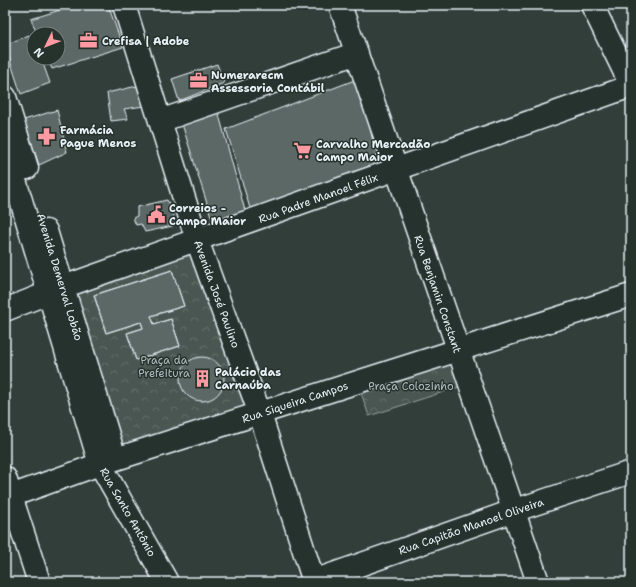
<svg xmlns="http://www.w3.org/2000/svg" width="636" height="587" font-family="'Shantell Sans',sans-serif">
	<defs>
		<pattern id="forest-crowns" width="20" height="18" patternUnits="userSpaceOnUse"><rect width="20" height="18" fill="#495651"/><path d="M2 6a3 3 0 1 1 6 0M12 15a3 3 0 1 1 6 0" fill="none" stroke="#636f6b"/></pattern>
	</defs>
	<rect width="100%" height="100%" fill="#323e39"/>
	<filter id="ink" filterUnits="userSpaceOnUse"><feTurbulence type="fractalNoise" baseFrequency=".025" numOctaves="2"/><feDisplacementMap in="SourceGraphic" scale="8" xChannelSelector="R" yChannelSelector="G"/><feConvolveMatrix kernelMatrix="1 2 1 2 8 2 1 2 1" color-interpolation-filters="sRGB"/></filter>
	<g filter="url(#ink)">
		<path fill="url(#forest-crowns)" stroke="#98a4a4" d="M192 252 248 410 121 449 74 291Z
			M453 357 462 386 369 416 359 387Z"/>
		<path fill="#5c6865" stroke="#e8f1f8" d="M76 5H108L123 47 52 69 47 58H58V34H37L31 19Z
			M29 35 34 44V58H41L50 83 21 94 5 45Z
			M217 64 224 83 179 101 172 79Z
			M360 78 379 171 252 215 226 129Z
			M137 86 144 106 124 109 128 119 111 121 107 93Z
			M57 110 67 152 39 165 24 120Z
			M218 111 247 218 215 229 182 124Z
			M167 200 174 213 173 226 145 232 141 224 136 225 133 218 137 216V207Z
			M172 270 184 306 151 316 154 324 171 319 180 346 136 360 127 333 143 328 141 322 106 333 94 295Z
			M172 270 184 306 151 316 154 324 171 319 180 346 136 360 127 333 143 328 141 322 106 333 94 295Z
			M180 379a22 22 0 1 1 44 0a22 22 0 1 1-44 0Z"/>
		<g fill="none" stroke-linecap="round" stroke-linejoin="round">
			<defs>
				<path id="minor" d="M124 5 197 240 260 414 314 582
					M340 5 538 582
					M592 5 631 85
					M160 121 357 53
					M5 310 63 287 631 86
					M5 478 39 582
					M5 498 100 464"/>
				<path id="major" d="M5 97 27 168
					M5 147 100 464 167 582
					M46 231 115 458
					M100 464 631 295
					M311 582 513 511 631 472"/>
			</defs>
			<use href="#minor" stroke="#e8f1f8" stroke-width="25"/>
			<use href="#major" stroke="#e8f1f8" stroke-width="25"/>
			<use href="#minor" stroke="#26332d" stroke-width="22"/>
			<use href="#major" stroke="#26332d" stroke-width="22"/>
		</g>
	</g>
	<defs>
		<symbol id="office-bare" viewBox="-9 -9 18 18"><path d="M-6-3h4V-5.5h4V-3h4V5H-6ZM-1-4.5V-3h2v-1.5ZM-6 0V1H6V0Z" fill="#ff9aa2" stroke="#26332d" stroke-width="2.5" paint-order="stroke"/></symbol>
		<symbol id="pharmacy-bare" viewBox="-9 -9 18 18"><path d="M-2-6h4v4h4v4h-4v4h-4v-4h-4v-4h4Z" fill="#ff9aa2" stroke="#26332d" stroke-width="2.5" paint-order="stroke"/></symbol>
		<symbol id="supermarket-bare" viewBox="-9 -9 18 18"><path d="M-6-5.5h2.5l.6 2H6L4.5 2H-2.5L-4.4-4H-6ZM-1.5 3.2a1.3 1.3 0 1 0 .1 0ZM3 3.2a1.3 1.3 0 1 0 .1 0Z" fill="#ff9aa2" stroke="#26332d" stroke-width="2.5" paint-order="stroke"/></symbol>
		<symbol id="civic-bare" viewBox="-9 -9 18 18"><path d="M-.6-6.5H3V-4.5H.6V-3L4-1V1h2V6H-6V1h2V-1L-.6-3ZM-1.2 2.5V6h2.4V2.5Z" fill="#ff9aa2" stroke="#26332d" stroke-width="2.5" paint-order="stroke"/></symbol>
		<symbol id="building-bare" viewBox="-9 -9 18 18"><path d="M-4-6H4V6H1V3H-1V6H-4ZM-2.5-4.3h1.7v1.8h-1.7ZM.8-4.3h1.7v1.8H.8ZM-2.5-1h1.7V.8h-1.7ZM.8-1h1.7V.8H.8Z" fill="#ff9aa2" stroke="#26332d" stroke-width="2.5" paint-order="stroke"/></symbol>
	</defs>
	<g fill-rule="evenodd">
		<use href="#office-bare" x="76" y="28" width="25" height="25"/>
		<use href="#office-bare" x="186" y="68" width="25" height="25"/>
		<use href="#pharmacy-bare" x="34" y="124" width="25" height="25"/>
		<use href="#supermarket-bare" x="290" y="138" width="25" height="25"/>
		<use href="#civic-bare" x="144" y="202" width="25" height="25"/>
		<use href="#building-bare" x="190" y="366" width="25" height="25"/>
	</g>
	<g text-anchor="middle" stroke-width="3" stroke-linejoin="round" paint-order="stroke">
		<g font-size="11" font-weight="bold" fill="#e8f1f8" stroke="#26332d" text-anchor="start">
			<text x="102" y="45">Crefisa | Adobe</text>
			<text x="211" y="79">Numerarecm<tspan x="211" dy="13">Assessoria Contábil</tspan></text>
			<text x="60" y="134">Farmácia<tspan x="60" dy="13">Pague Menos</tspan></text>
			<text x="316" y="148">Carvalho Mercadão<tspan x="316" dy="13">Campo Maior</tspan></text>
			<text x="169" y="212">Correios -<tspan x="169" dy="13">Campo Maior</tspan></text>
			<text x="215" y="376">Palácio das<tspan x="215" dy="13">Carnaúba</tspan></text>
		</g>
		<g font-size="11" fill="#e8f1f8" stroke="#26332d">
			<text transform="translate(318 198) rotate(-20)" y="4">Rua Padre Manoel Félix</text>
			<text transform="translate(60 277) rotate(73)" y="4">Avenida Demerval Lobão</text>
			<text transform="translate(217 294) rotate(70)" y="4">Avenida José Paulino</text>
			<text transform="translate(438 294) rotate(71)" y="4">Rua Benjamin Constant</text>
			<text transform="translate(295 402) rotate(-18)" y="4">Rua Siqueira Campos</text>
			<text transform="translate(128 512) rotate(60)" y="4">Rua Santo Antônio</text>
			<text transform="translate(471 526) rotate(-19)" y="4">Rua Capitão Manoel Oliveira</text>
		</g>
		<g font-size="11" fill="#b0bbbe" stroke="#26332d">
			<text x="164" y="364">Praça da<tspan x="164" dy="13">Prefeitura</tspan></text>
			<text x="411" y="390">Praça Colozinho</text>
		</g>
	</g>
	<rect width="636" height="587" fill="none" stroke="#26332d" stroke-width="20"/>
	<rect x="10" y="10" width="616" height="567" fill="none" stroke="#e8f1f8" stroke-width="1.5" filter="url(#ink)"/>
	<g transform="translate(46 46) rotate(227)"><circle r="19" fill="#26332d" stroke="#747f7e"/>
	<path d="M0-3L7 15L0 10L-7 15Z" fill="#ff9aa2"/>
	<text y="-6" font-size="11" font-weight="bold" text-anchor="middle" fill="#e8f1f8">N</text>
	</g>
</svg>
